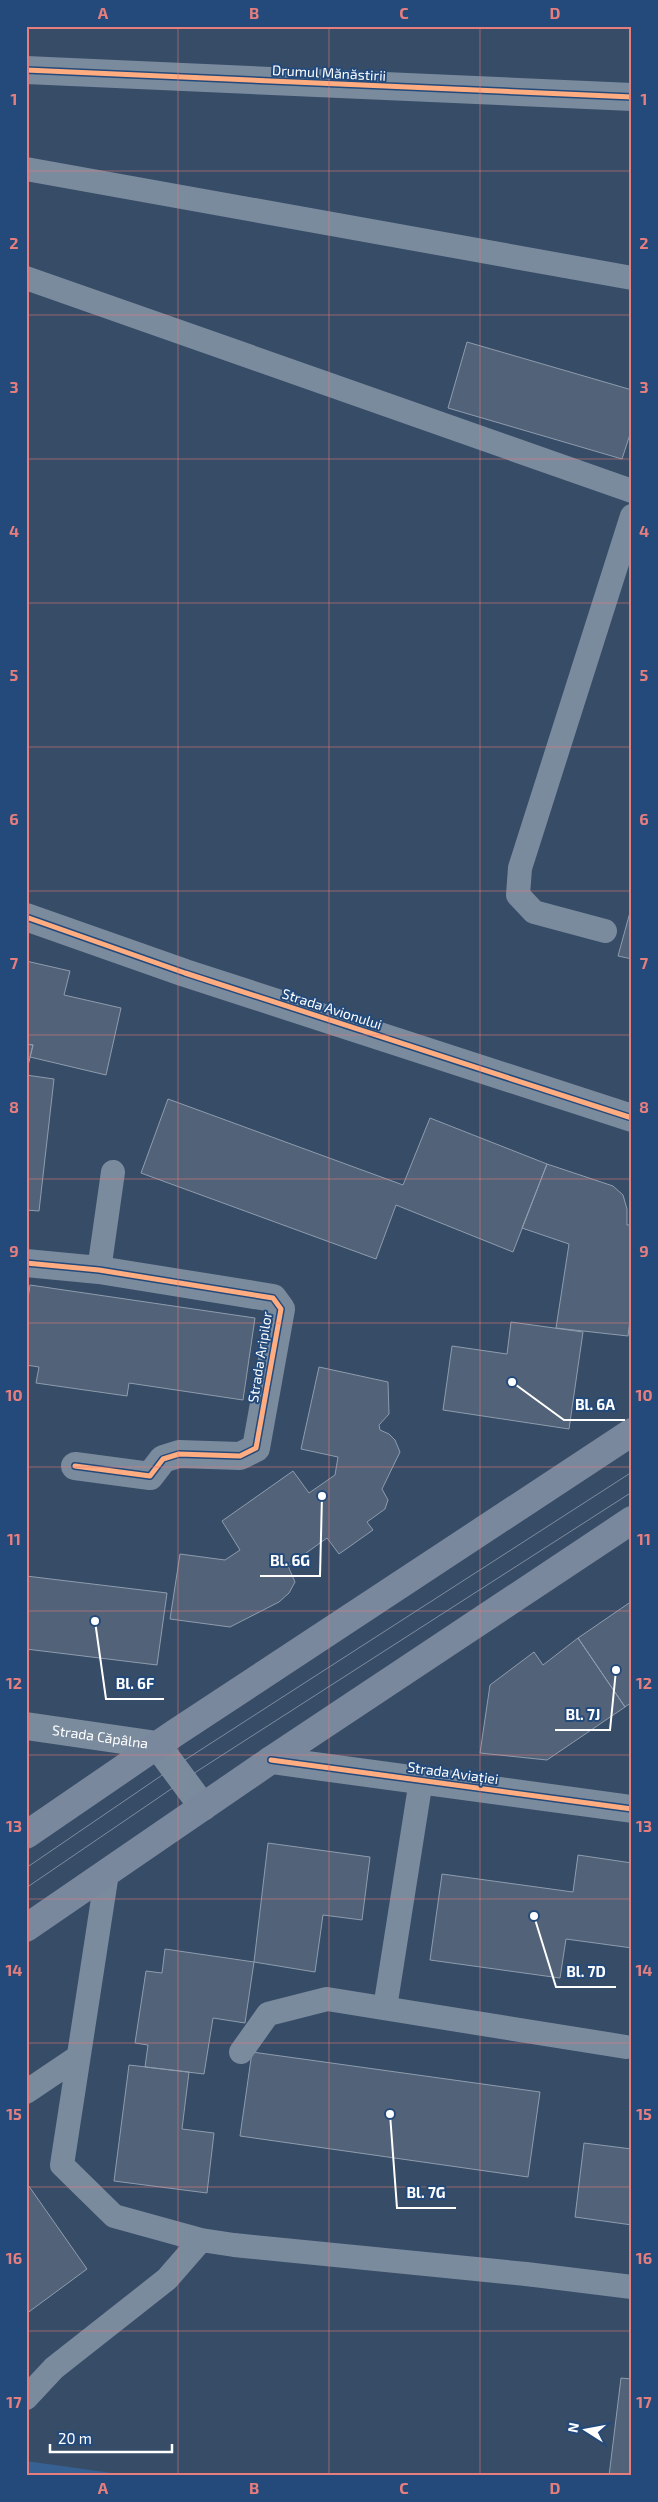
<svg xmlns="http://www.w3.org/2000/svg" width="658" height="2502" font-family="'Exo 2',sans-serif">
	<rect width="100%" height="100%" fill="#374c67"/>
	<path fill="#366192" d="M26 2461 126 2475V2476H26Z"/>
	<path fill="#526379" stroke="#8e9cad" d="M467 342 632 390V428L622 459 448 408Z
		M632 905V959L618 956Z
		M26 961 70 971 64 995 121 1008 106 1075 30 1057 33 1045 26 1044Z
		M26 1044 33 1045 26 1074Z
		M26 1075 54 1079 39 1211 26 1210Z
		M168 1099 403 1185 430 1118 547 1164 513 1252 396 1205 376 1259 141 1173Z
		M547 1164 613 1186 623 1195 627 1209V1225H632V1304L628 1336 556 1328 569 1244 522 1228Z
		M30 1285 255 1318 243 1400 129 1383 127 1396 36 1383 39 1367 26 1365V1312Z
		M511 1322 583 1332 569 1429 443 1410 452 1346 507 1354Z
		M319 1367 388 1382 389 1414 379 1425 380 1430 389 1434 395 1440 400 1452 382 1489 388 1500 385 1509 367 1522 373 1530 339 1554 327 1538 288 1566 295 1582 289 1593 279 1602 230 1627 170 1619 180 1554 225 1560 240 1550 222 1521 293 1471 309 1493 335 1475 338 1457 301 1449Z
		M26 1576 167 1593 157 1665 26 1649Z
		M632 1601V1702L625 1707 578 1638Z
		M578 1638 625 1707 547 1760 480 1753 490 1685 534 1652 543 1665Z
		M268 1843 370 1857 362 1920 323 1915 315 1972 254 1962Z
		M578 1855 632 1863V1948L566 1939 560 1978 430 1960 442 1874 573 1892Z
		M165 1949 254 1962 245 2023 213 2018 204 2074 145 2067 148 2045 135 2043 146 1971 162 1973Z
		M252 2052 540 2092 528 2177 240 2136Z
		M129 2065 189 2072 182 2129 214 2133 207 2193 114 2181Z
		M584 2143 632 2149V2225L575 2217Z
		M26 2182 87 2269 26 2314Z
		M621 2378 632 2379V2476H609Z"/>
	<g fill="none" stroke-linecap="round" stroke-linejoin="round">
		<path stroke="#7b8b9e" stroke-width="24" d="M26 169 632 278
			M26 278 632 491
			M605 931 534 912 518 895 520 868 632 516
			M99 1270 113 1172
			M107 1873 62 2165 114 2216 201 2240 234 2245 526 2274 632 2287
			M385 2008 421 1780
			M241 2052 268 2014 327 1999 626 2047
			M26 2092 78 2057
			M26 2398 54 2368 167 2279 201 2240"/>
		<g stroke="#7b8b9e" stroke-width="28">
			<path d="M26 70 632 97"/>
			<path d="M26 917 185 973 632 1118"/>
			<path d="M26 1263 99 1270 273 1298 281 1309 256 1448 240 1456 179 1454 163 1459 150 1476 75 1466"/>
			<path id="s1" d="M26 1726 157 1745 203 1807"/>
			<path d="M271 1760 632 1809"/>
		</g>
		<path stroke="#7a889d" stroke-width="28" d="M26 1835 175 1733 632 1432
			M26 1928 271 1760 632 1520"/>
		<path stroke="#7d8c9e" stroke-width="1" d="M26 1868 174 1767 632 1472
			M26 1888 199 1770 632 1492"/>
		<defs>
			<path id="cycleway" d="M26 70 632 97
				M26 917 185 973 632 1118
				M26 1263 99 1270 273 1298 281 1309 256 1448 240 1456 179 1454 163 1459 150 1476 75 1466
				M271 1760 632 1809"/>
		</defs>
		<use href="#cycleway" stroke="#234a7b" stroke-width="8"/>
		<use href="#cycleway" stroke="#ffac80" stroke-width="5"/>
	</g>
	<path fill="none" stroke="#e67e7e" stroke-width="1" stroke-opacity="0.55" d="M178 26V2476M329 26V2476M480 26V2476M26 171H632M26 315H632M26 459H632M26 603H632M26 747H632M26 891H632M26 1035H632M26 1179H632M26 1323H632M26 1467H632M26 1611H632M26 1755H632M26 1899H632M26 2043H632M26 2187H632M26 2331H632"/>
	<g text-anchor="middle" stroke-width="4" stroke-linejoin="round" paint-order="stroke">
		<g font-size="14" fill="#fff" stroke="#234a7b">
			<text transform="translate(329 73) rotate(3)" y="5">Drumul Mănăstirii</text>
			<text transform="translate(332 1009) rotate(18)" y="5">Strada Avionului</text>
			<text transform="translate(260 1357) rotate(-81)" y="5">Strada Aripilor</text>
			<text dy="5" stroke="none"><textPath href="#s1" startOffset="75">Strada Căpâlna</textPath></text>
			<text transform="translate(453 1773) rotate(8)" y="5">Strada Aviației</text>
		</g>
	</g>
	<path fill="none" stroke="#fff" stroke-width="2" d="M512 1382L564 1420H625M322 1496L320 1576H260M95 1621L106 1699H164M616 1670L610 1730H555M534 1916L556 1987H616M390 2114L397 2208H456"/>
	<g fill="#fff" stroke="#234a7b" stroke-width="2">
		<circle cx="512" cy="1382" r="5"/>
		<circle cx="322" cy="1496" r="5"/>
		<circle cx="95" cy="1621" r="5"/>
		<circle cx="616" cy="1670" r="5"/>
		<circle cx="534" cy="1916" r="5"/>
		<circle cx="390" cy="2114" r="5"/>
	</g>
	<g font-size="15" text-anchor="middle" font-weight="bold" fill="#fff" stroke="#234a7b" stroke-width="4" stroke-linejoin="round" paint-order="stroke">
		<text x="595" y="1410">Bl. 6A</text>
		<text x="290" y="1566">Bl. 6G</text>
		<text x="135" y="1689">Bl. 6F</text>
		<text x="583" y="1720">Bl. 7J</text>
		<text x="586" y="1977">Bl. 7D</text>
		<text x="426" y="2198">Bl. 7G</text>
	</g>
	<rect width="658" height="2502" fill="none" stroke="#234a7b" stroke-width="55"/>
	<g transform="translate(586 2430) rotate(281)" stroke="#234a7b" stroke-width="4" paint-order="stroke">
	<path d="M0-4L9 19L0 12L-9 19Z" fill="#ffffff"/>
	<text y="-8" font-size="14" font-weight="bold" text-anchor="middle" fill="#ffffff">N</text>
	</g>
	<path d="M50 2444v8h122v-8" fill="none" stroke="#ffffff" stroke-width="2.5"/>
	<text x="58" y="2444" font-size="15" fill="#ffffff" stroke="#234a7b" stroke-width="4" paint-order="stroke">20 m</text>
	<rect x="28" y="28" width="602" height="2446" fill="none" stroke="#e67e7e" stroke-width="2"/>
	<g font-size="16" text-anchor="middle" font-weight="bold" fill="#e67e7e">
		<text x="103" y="19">A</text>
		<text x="254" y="19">B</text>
		<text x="404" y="19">C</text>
		<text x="555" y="19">D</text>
		<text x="14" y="105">1</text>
		<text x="644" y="105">1</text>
		<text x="14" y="249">2</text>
		<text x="644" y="249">2</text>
		<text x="14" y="393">3</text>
		<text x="644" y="393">3</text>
		<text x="14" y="537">4</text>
		<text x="644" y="537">4</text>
		<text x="14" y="681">5</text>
		<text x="644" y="681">5</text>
		<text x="14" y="825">6</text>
		<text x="644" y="825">6</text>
		<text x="14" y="969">7</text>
		<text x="644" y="969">7</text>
		<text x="14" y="1113">8</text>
		<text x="644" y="1113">8</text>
		<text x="14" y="1257">9</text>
		<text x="644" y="1257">9</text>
		<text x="14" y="1401">10</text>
		<text x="644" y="1401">10</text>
		<text x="14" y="1545">11</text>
		<text x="644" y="1545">11</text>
		<text x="14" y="1689">12</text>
		<text x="644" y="1689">12</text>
		<text x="14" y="1832">13</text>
		<text x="644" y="1832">13</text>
		<text x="14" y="1976">14</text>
		<text x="644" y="1976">14</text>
		<text x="14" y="2120">15</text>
		<text x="644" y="2120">15</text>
		<text x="14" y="2264">16</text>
		<text x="644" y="2264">16</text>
		<text x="14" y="2408">17</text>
		<text x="644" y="2408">17</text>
		<text x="103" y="2494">A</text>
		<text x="254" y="2494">B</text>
		<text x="404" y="2494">C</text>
		<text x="555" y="2494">D</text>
	</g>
</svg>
